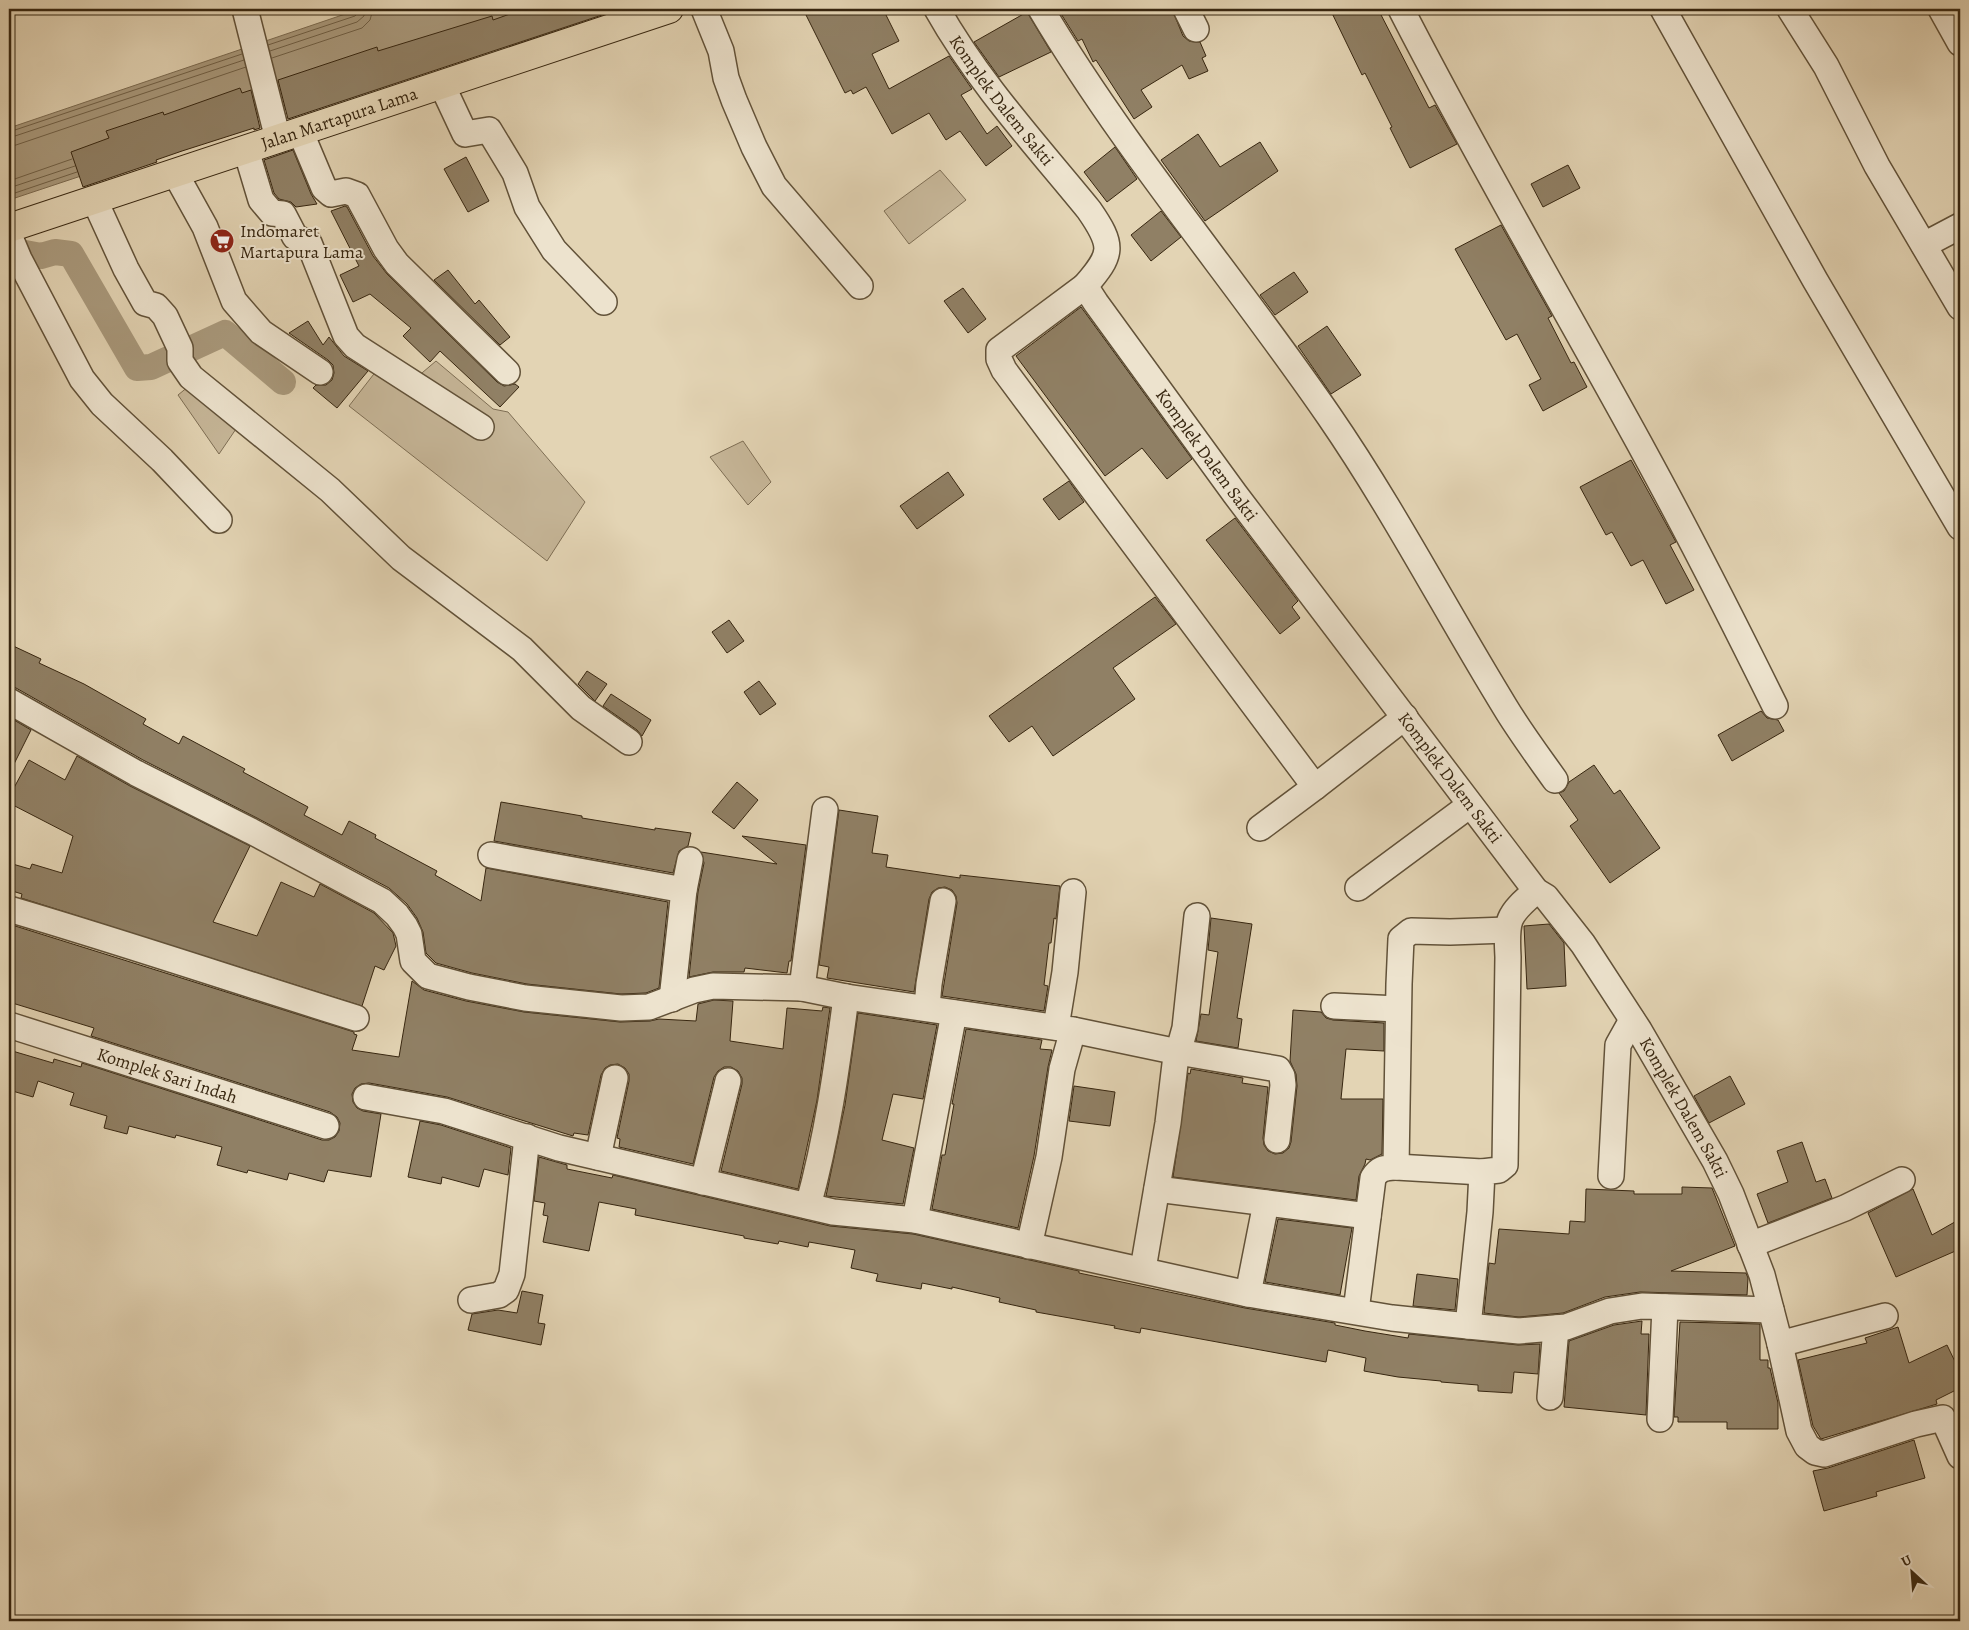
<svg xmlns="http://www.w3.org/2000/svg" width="1969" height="1630" font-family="Alegreya,serif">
	<rect width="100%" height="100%" fill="#e3d4b4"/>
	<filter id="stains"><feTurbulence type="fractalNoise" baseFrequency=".004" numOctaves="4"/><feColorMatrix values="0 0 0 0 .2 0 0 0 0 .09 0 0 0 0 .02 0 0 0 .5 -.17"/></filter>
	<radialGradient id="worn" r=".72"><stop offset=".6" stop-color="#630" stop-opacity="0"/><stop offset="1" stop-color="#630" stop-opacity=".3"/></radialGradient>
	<path fill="#c6b698" stroke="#7e6e54" d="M940 170 966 200 909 244 884 211Z
		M384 361 416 378 436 361 493 409 508 412 585 502 547 561 349 406Z
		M194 382 238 426 219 454 178 395Z
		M743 441 771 482 748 505 710 457Z"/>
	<path fill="#a9997c" stroke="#7b6b51" d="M360 9H582L9 200V128Z"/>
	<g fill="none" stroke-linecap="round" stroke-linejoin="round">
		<path stroke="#706046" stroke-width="1" d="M268 45 355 16 358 13 359 9
			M270 51 357 22 364 16 365 9
			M272 58 362 28 370 20 373 9
			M9 132 242 54
			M9 138 244 60
			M9 146 16 145 246 67
			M9 181 72 159
			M9 188 75 166
			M9 195 77 172"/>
		<path stroke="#a9997c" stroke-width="26" d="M9 255 25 253 41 256 55 252 71 254 137 368 151 367 225 333 283 382"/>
	</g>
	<path fill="#908065" stroke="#372610" d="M524 9H620L288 119 278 80 377 47 378 51 492 16 493 20Z
		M803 9H883L899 41 872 54 889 89 949 56 972 89 961 95 987 134 997 126 1012 146 986 166 960 131 946 140 929 113 892 134 866 87 853 94 851 90 845 93Z
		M1058 9H1172L1183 36 1189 41 1200 42 1206 56 1202 58 1208 71 1189 79 1182 65 1141 90 1152 107 1134 119 1096 60 1093 62 1082 39 1078 41Z
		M1330 9H1378L1429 108 1435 105 1457 144 1410 168 1390 128 1392 127 1365 73 1362 75Z
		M1027 12 1051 52 999 77 974 42Z
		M240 88 242 93 251 90 260 128 254 130V128L182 151 156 160 157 162 83 187 71 152 109 138 106 131 163 112 164 115Z
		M1198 134 1220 167 1260 142 1278 171 1205 221 1161 160Z
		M1115 147 1137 179 1107 202 1084 172Z
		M293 150 311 194 317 204 296 207 291 202 279 199 274 193 264 160Z
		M466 157 489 201 468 212 444 169Z
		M1568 165 1580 188 1543 207 1531 184Z
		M345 206 347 207 373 256 387 274 497 382 504 386 515 384 519 387 500 407 440 351 430 362 403 336 411 328 370 294 353 302 340 275 359 266 331 211Z
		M1161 211 1181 237 1151 261 1131 235Z
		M1501 225 1552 316 1548 318 1571 363 1574 362 1587 387 1543 411 1529 385 1541 379 1517 334 1506 340 1455 249Z
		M448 270 475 304 479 300 510 337 500 345 434 280Z
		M1294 272 1308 292 1275 315 1260 295Z
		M963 288 986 319 968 333 944 301Z
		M1081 307 1192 459 1167 479 1142 448 1105 476 1016 356Z
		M308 321 323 345 329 337 344 356 368 371 337 408 313 388 316 385H326L332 380 334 373 333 365 328 360 289 333Z
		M1327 326 1361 375 1331 394 1298 346Z
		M1631 460 1676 542 1670 545 1694 590 1666 604 1643 560 1631 566 1612 532 1606 535 1580 487Z
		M948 472 964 495 917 529 900 506Z
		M1069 481 1084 502 1059 520 1043 499Z
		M1235 518 1298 601 1292 607 1300 618 1280 634 1206 540Z
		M1155 597 1176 624 1113 668 1135 699 1053 756 1032 726 1009 742 989 716Z
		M729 620 744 641 727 653 712 632Z
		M9 644 41 659 39 663 84 684 146 719 143 724 179 744 183 736 245 769 243 772 308 807 304 815 342 835 349 821 376 835 375 838 437 871 435 875 481 901 486 868 668 902 659 988 646 993 621 994 527 984 472 973 436 963 426 953 423 932 417 918 407 904 389 888 257 818 143 760 16 688 9 687Z
		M587 671 607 684 595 701 578 684Z
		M759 681 776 704 760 715 744 692Z
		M611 694 651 720 642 736 637 730 603 706Z
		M1761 711 1767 718 1778 720 1784 731 1732 761 1718 735Z
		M9 717 31 730 9 774Z
		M77 756 130 786 250 846 213 922 257 936 281 882 314 897 320 884 374 913 393 933 396 946 384 970 375 966 362 1006 21 898 22 894 9 890V863L30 869 32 864 62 873 73 836 9 803V797L29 760 65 780Z
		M1594 765 1614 794 1620 790 1660 848 1610 883 1570 826 1578 820 1559 793 1564 791 1569 782Z
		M737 782 758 800 734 829 712 812Z
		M501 802 582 816V818L655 830V828L691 833 688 846 679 851 673 873 494 841Z
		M839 810 878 816 872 853 888 855 886 867 960 878V875L1060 886 1056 919 1054 918 1051 943H1049L1044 985 1048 986 1044 1011 942 996 957 903 956 896 952 890 945 887 938 888 932 892 929 899 914 992 827 978 829 967 819 965Z
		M742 836 806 845 791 961H789L787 973 745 968 744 972H713L689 977 698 892 704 863 701 852 777 864Z
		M1211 918 1252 924 1237 1018 1242 1019 1238 1048 1196 1041 1201 1014 1209 1015 1218 952 1208 950Z
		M1549 924 1564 943 1566 986 1527 989 1524 926Z
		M12 925 354 1032V1034L357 1035 352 1050 399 1057 412 981 424 990 466 1001 524 1012 620 1022 650 1021 659 1019 696 1021 698 1004 714 1000 733 1001 730 1041 783 1049 787 1008 822 1011 823 1007 830 1008 817 1100 798 1189 721 1171 742 1084V1078L738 1071 731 1067H724L718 1071 714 1077 693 1164 619 1147 620 1139 617 1138 629 1081V1074L625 1068 618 1064 610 1065 605 1068 601 1075 588 1135 574 1133 573 1136 447 1097 369 1083 361 1084 355 1088 352 1094 353 1102 357 1108 363 1111 381 1114 371 1177 328 1170 324 1182 289 1173 287 1180 248 1170 247 1173 217 1165 222 1147 176 1135 175 1138 129 1126 127 1134 104 1128 107 1116 70 1105 74 1093 38 1081 33 1097 9 1090V1050L53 1063 54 1059 81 1067 82 1063 322 1140H329L335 1137 339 1131 340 1123 337 1117 330 1112 91 1036 94 1028 9 1002V936Z
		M1293 1010 1321 1012 1326 1018 1333 1020 1384 1023V1051L1346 1049 1341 1099H1383L1382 1154 1370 1160 1366 1159 1365 1164 1359 1176 1356 1200 1173 1177 1188 1073 1190 1074 1191 1069 1243 1078 1242 1083 1268 1087 1263 1138 1264 1145 1268 1151 1275 1154 1283 1153 1289 1148 1291 1142 1297 1086 1296 1074 1290 1061Z
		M858 1013 937 1025 923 1099 893 1094 882 1140 914 1148 903 1204 826 1196 845 1105Z
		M966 1029 1042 1040 1040 1049 1052 1050 1048 1067 1034 1156 1018 1228 932 1209 942 1155H945L954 1104H952Z
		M1730 1076 1745 1104 1709 1123 1694 1096Z
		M1074 1086 1115 1092 1110 1126 1069 1121Z
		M420 1121 441 1125 511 1148 508 1175 484 1169 479 1187 442 1177 441 1184 408 1177Z
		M1802 1142 1816 1182 1825 1179 1832 1198 1768 1223 1757 1194 1788 1182 1777 1151Z
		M539 1157 567 1165V1169L612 1178 613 1175 830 1226 913 1234 1079 1271V1273L1245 1308 1335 1323V1325L1365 1331 1408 1338 1409 1334 1518 1345 1540 1344 1538 1374 1514 1372 1512 1393 1478 1391V1385L1441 1382V1381L1398 1377 1364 1371 1366 1358 1328 1350 1326 1362 1141 1328 1140 1333 1114 1328 1115 1326 1036 1312V1310L999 1302 1000 1298 952 1287V1289L922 1283 921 1289 876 1281 878 1274 851 1268 855 1250 809 1242 808 1247 779 1241 778 1244 744 1238V1236L635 1215 636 1209 599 1202 589 1251 543 1242 548 1216 543 1215 545 1203 534 1201Z
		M1682 1187 1712 1188 1735 1246 1671 1271 1746 1273 1748 1278 1747 1295 1640 1292 1605 1297 1563 1313 1519 1317 1484 1313 1489 1263 1495 1264 1499 1229 1569 1234 1570 1221 1585 1222 1586 1189 1634 1191V1194H1682Z
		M1913 1189 1932 1235 1960 1219V1249L1896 1277 1868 1213Z
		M1278 1219 1352 1228 1340 1295 1265 1282Z
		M1417 1274 1458 1279 1455 1310 1413 1306Z
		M522 1291 543 1295 538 1323 545 1324 541 1345 468 1330 472 1314 498 1310 517 1313Z
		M1642 1321 1641 1334H1649L1646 1415 1564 1407 1569 1341 1614 1325Z
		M1680 1322 1760 1324V1360H1768V1368H1770L1778 1403V1429H1727V1422H1678V1417H1674Z
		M1898 1327 1909 1363 1947 1345 1960 1372V1388L1936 1400 1937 1404 1821 1439 1813 1426 1798 1360 1867 1343 1865 1338Z
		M1914 1440 1925 1478 1876 1492 1877 1496 1824 1511 1813 1471 1828 1468Z"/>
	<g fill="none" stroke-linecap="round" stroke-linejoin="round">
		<defs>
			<g id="street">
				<path d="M245 9 278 139"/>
				<path d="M704 9 721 51 726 78 734 100 754 147 774 186 860 286"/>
				<path id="s1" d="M937 9C978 82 1036 145 1089 210 1114 246 1113 254 1085 286L1096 303 1235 494 1536 891 1546 897 1583 944 1639 1030 1715 1161 1731 1194 1762 1275 1780 1344 1799 1431 1807 1446 1815 1452 1824 1454 1916 1424 1943 1418 1960 1456"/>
				<path d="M1041 9C1126 152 1235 279 1329 416 1393 509 1446 611 1505 707 1520 732 1538 756 1555 780"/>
				<path d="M1186 9 1196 29"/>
				<path d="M1401 9C1478 159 1563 304 1644 452 1690 536 1733 621 1775 706"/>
				<path d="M1663 9 1815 280 1960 527"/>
				<path d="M1790 9 1826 66 1877 166 1960 307"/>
				<path d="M1941 9 1960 43"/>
				<path d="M442 85 465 134 489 130 515 173 527 207 554 250 604 302"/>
				<path d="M300 131 324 188 331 194 346 191 357 195 386 249 397 264 507 372"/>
				<path d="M246 150 261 200 272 213 283 214 295 237 309 243 346 336 355 346 481 427"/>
				<path d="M175 173 205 227 234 301 261 332 320 372"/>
				<path d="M94 199 126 269 145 303 156 306 165 316 180 348V361L191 377 330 490 401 558 522 649 581 708 629 742"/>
				<path d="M9 235 19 259 82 379 102 404 162 460 219 520"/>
				<path d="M1924 245 1960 226"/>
				<path d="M1085 286 999 350V359L1004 370 1315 787"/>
				<path d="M9 701 136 773 251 831 382 901 397 915 405 926 409 934 413 961 428 976 469 987 525 998 621 1008 649 1007 694 990 713 986 802 988 846 997 1073 1030 1178 1052 1278 1069 1282 1076 1283 1085 1277 1140"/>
				<path d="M1260 828 1315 787 1405 717"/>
				<path d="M491 855 684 890"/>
				<path d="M1358 888 1470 805"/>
				<path d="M9 909C125 943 240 982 356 1018"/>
				<path d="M802 988 825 810"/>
				<path d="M672 999 684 890 690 860"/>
				<path d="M1334 1006 1398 1009"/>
				<path d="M927 1007 929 984 943 901"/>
				<path id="s2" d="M9 1025 326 1126"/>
				<path d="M1056 1027 1065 972 1073 892"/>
				<path d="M366 1097 444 1111 559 1148 833 1212 915 1220 1248 1294 1392 1318 1468 1326 1480 1212 1482 1172 1499 1170 1505 1165 1508 957C1506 920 1507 915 1536 891"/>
				<path d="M598 1157 615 1078"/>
				<path d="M1396 1167 1482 1172"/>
				<path d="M1611 1176 1618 1045 1632 1020"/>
				<path d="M703 1182 728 1081"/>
				<path d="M1157 1189 1368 1216"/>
				<path d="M808 1206C827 1138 837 1067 846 997"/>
				<path d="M915 1220 954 1013"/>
				<path d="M1750 1245 1845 1208 1902 1180"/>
				<path d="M1029 1246 1049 1157 1062 1069 1073 1030"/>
				<path d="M1143 1269 1168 1123 1175 1064 1185 1028 1197 916"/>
				<path d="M1248 1294 1266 1203"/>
				<path d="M471 1300 499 1295 506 1290 512 1274 527 1137"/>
				<path d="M1356 1311 1373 1178C1379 1168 1385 1168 1396 1167L1399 984 1401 939 1411 931 1450 932 1507 930"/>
				<path d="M1468 1326 1519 1331 1566 1327 1610 1311 1642 1306 1771 1310"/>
				<path d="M1780 1344 1885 1316"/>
				<path d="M1550 1397 1556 1328"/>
				<path d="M1660 1419 1665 1307"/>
			</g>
			<g id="primary">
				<path id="s3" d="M9 228 669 9"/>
			</g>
		</defs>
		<use href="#street" stroke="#625239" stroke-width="28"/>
		<use href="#primary" stroke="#372610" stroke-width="30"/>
		<use href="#street" stroke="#ede3ce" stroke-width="25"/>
		<use href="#primary" stroke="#e3d4b4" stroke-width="28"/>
	</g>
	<defs>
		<symbol id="supermarket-disc" viewBox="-11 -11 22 22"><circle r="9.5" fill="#8f2418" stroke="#ede3ce"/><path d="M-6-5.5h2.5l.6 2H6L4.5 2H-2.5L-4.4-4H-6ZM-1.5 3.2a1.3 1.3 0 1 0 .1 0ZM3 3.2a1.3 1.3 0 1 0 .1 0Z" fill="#fff"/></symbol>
	</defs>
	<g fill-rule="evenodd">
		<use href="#supermarket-disc" x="208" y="227" width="28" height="28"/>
	</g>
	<g text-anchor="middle" stroke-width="4" stroke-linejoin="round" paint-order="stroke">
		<g font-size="18" fill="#372610" stroke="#ede3ce">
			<text dy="6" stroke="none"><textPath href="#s1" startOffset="112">Komplek Dalem Sakti</textPath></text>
			<text dy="6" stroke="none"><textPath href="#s3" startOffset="348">Jalan Martapura Lama</textPath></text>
			<text dy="6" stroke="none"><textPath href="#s1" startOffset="548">Komplek Dalem Sakti</textPath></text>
			<text dy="6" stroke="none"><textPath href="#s1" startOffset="952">Komplek Dalem Sakti</textPath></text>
			<text dy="6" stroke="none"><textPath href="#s2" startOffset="166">Komplek Sari Indah</textPath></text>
			<text dy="6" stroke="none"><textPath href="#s1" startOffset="1358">Komplek Dalem Sakti</textPath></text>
		</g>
		<g font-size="18" fill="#372610" stroke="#ede3ce" text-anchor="start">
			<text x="240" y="237">Indomaret<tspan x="240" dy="21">Martapura Lama</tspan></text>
		</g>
	</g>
	<rect width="1969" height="1630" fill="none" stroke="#e3d4b4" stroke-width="30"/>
	<rect x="10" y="10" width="1949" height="1610" fill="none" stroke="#372610" stroke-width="2.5"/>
	<rect x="15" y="15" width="1939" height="1600" fill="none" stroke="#372610"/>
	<g transform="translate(1912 1572) rotate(334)" stroke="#ede3ce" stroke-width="4" paint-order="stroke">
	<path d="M0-4L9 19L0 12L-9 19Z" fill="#372610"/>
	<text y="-8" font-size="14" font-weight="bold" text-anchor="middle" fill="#372610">U</text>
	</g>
	<rect width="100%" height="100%" filter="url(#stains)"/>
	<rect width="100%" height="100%" fill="url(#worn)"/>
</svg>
